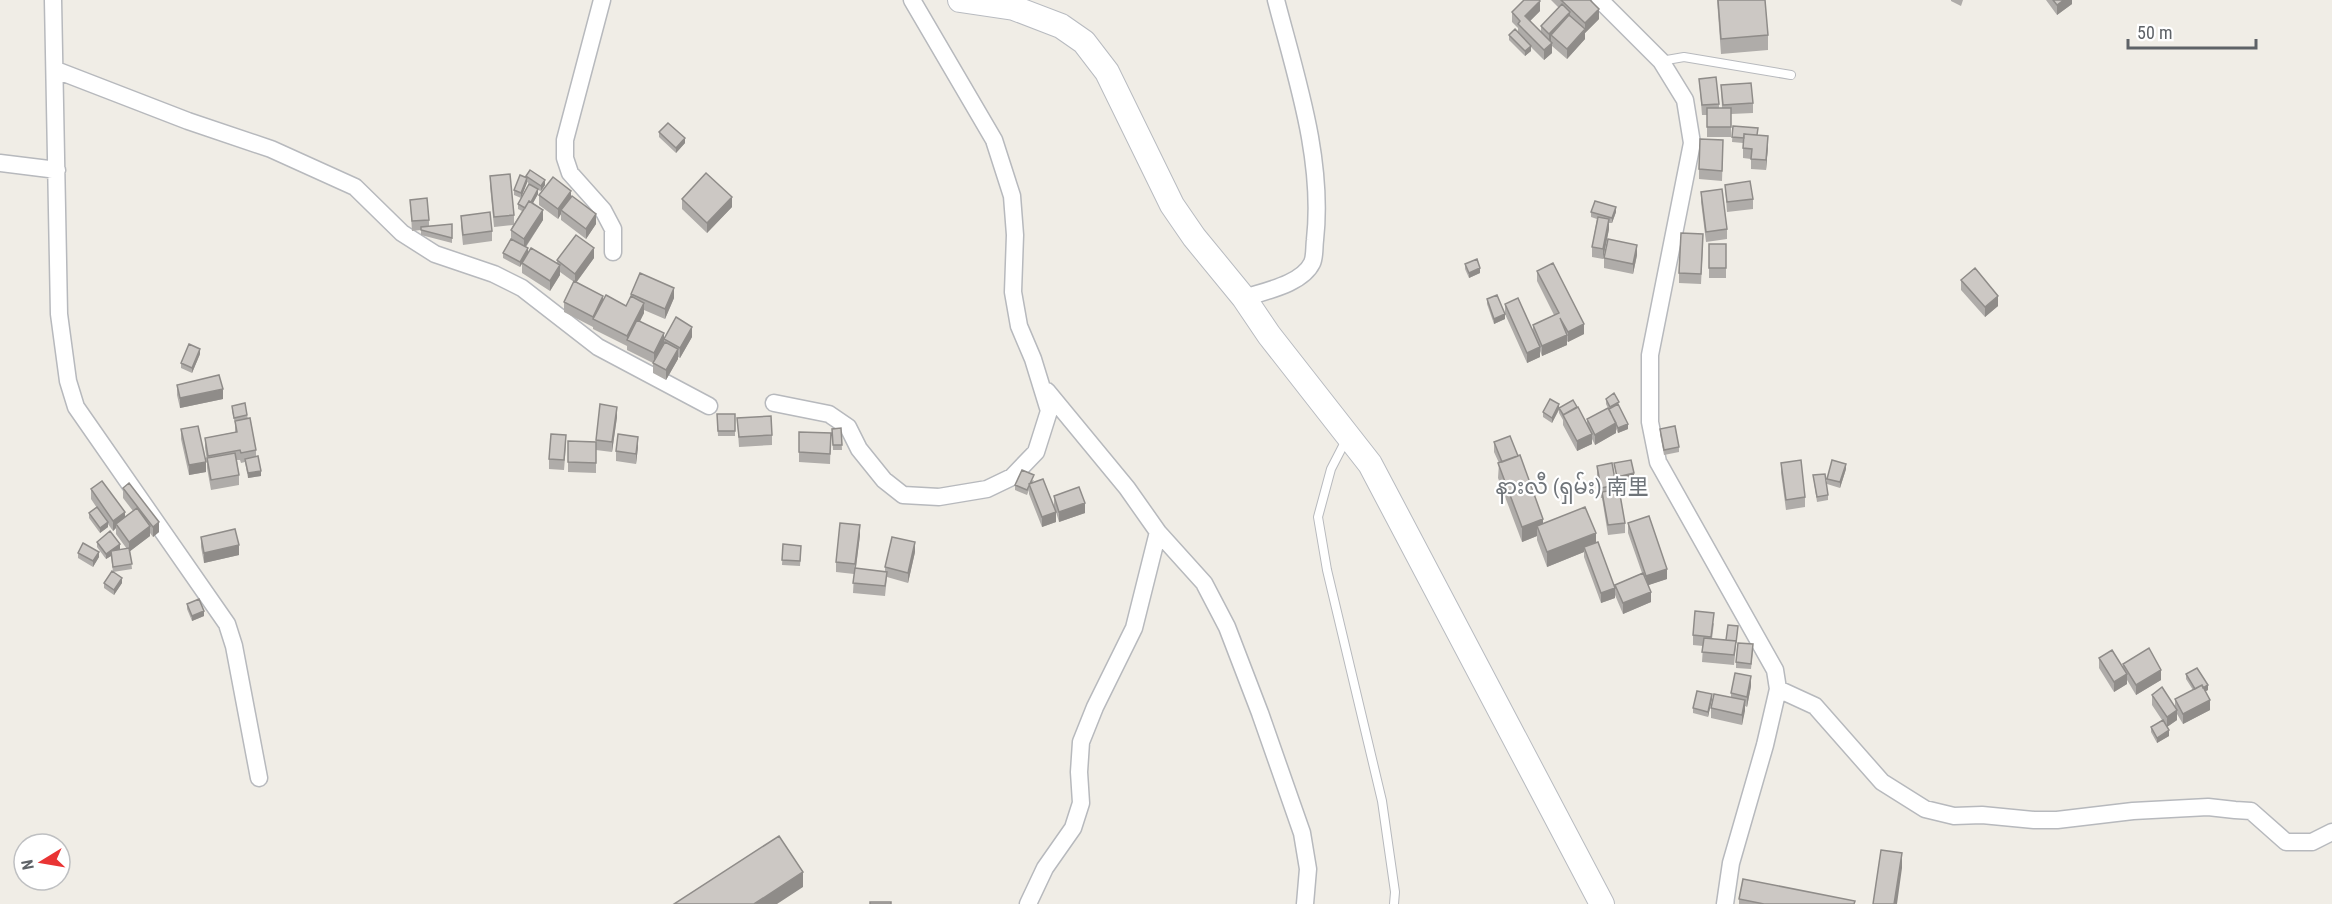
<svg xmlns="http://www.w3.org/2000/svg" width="2332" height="904" font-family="'Roboto Condensed','Noto Sans SC','Noto Sans Myanmar',sans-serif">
	<rect width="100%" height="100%" fill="#f0ede6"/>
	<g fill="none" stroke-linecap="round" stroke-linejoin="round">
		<defs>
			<path id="lane" d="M1661 61 1684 57 1791 75
				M1347 438 1331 469 1318 517 1327 570 1382 801 1395 892 1394 904"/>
			<path id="street" d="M53 0 59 314 68 381 76 407 227 624 234 646 259 778
				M602 0 565 140V158L570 173 603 210 613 229V252
				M1600 0 1661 61 1685 100 1692 143 1650 355V422L1658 462 1775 670 1778 689 1765 745 1731 863 1725 904
				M56 70 188 121 271 149 355 187 402 233 435 254 494 274 522 288 598 347 709 406
				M0 163 57 170
				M1244 298C1265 291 1302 284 1312 263 1315 257 1314 247 1315 240 1324 159 1296 77 1276 0
				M774 403 829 414 848 427 859 449 884 480 903 495 939 497 987 489 1012 477 1036 452 1049 411 1033 359 1019 326 1013 292 1015 235 1012 196 994 140 912 0
				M1158 532 1204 583 1227 627 1260 713 1302 833 1308 869 1305 904
				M1778 689 1815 706 1882 782 1925 809 1954 816 1982 815 2034 820H2057L2133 811 2208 807 2235 810 2251 811 2286 842H2312L2332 832
				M1028 904 1045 868 1073 828 1081 803 1079 772 1081 742 1095 707 1134 628 1158 532 1127 488 1047 391"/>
			<path id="secondary" d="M960 0 1014 8 1061 26 1084 42 1107 72 1172 205 1194 237 1244 298 1269 335 1370 464 1602 904"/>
		</defs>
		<use href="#lane" stroke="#b7b9bd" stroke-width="10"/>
		<use href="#street" stroke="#b7b9bd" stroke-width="19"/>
		<use href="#secondary" stroke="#b8bbc0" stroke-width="26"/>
		<use href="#lane" stroke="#fff" stroke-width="8"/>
		<use href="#street" stroke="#fff" stroke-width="16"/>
		<use href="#secondary" stroke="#fff" stroke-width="24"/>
	</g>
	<path fill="#afaca9" d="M1551 0H1590L1599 19 1585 33V39L1567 59 1552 46V53L1544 60 1531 47V51L1525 56 1509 40V35L1518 32V28L1512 22V12L1540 11 1530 21 1541 32V26L1559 8Z
		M1717 0H1765L1768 35V50L1721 54Z
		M1951 0H1963L1961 6 1951 1Z
		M2046 0H2072V4L2057 15Z
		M1699 79 1719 104V108H1722L1721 85 1753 103V113L1731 114V137H1707V115H1702Z
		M1733 126 1757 135 1768 146 1766 170 1751 169V159L1743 158V143L1732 142Z
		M659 132 685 143 676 153 659 137Z
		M1723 150 1722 181 1699 179V169Z
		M490 176 514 215V224L522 211 518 209V204L531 185 527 182 521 198 514 195V190L526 178V176L545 185 541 191 538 190V194L533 203 543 220 526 247 528 253 557 264V260L594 258 576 283 603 301 626 306 631 297V294L674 298 665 319 644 310V313L640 321 664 343 658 355 664 344V339L692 337 680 358 678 357V359L666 380 653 373V363L627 350V345V346L593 329V325V327L564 312V302L574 282 560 272V275L550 291 522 273V264L520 267 503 258V253L511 240V230L513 225 494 227 490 186Z
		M1725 185 1753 199V209L1727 212Z
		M1701 192 1727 229V239L1706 242 1701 202Z
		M539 195 571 197 596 224 586 239 561 220V214L558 219 539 205Z
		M682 199 732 207 707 233 682 209Z
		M410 200 429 220V226L452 224V243L421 235V230L412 231Z
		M1591 212H1616L1612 223H1609V229L1603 259 1592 257V247L1597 219 1591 217Z
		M461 216 492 231V241L463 245 461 226Z
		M1703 244 1701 284 1679 283V273Z
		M1709 244H1726V278H1709Z
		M1637 255 1633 274 1604 268V258Z
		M1465 264 1480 273 1469 278 1465 269Z
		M1537 271 1584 334 1568 342 1567 341V345L1542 356 1540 351V357L1527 363 1505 314V304L1533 331V325L1554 315 1537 281Z
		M1961 280 1998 306 1985 317 1961 290Z
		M1487 299 1505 319 1494 324 1487 304Z
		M200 354 192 373 181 368V363Z
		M177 385 223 399 180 408 177 395Z
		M1606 399 1619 406 1628 429 1618 433 1616 429V433L1595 445 1592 439V444L1577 451 1563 425V420L1559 413V410L1552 423 1543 417V412L1559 408 1587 424V419L1608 408 1606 404Z
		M600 404 617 417 612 452 596 450V473L568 472V441L596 442Z
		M232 406 247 415 256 450V456L261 476 248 478 245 462 241 463 240 460H237L239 475V485L211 490 207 468V461L205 448V438L235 432V423L232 411Z
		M717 414H735V436H718Z
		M737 418 772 435V445L739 447Z
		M841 428 842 450H833L832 429Z
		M181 429 206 472 189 475 181 439Z
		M1660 429 1679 447V452L1664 455 1660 434Z
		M799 432 831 433 830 464 799 462Z
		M1494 442 1543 523 1596 543 1615 588V585L1642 573 1628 533V523L1667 579 1648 585 1651 602 1623 614 1615 595V598L1601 603 1584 557V552L1547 567 1537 540V536L1522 542 1498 478 1499 463 1494 452Z
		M566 445 564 470 549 469V459Z
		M638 447 636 464 616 461V451Z
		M1781 463 1805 497V507L1786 510 1781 473Z
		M1597 466 1616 485V490L1625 523V533L1608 535 1602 498H1601L1597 476Z
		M1846 469 1840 488 1827 484V479Z
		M1813 475 1828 495V500L1817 502Z
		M1034 480 1032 483 1054 506V496L1085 513 1059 522 1056 512V522L1042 527 1029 494V490L1027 495 1015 490V485Z
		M123 488 159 532 153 537 150 533V536L130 551 132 569 113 572 111 556 106 559 97 547V542L120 549 118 550 127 549 116 534V528L113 531 108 524V527L100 533 89 518V513L97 508 91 499V489L125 517 133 511 123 498Z
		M860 535 856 568 885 572V567L915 552 908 583 887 577 885 596 853 593 854 574 836 572V562Z
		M201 537 239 555 204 563 201 547Z
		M783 544 801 551 800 566 782 565Z
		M78 553 99 557 93 567 78 558Z
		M104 583H122L114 595 104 588Z
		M187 604 204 616 192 621 187 609Z
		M1714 623 1712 639 1726 640 1738 626 1734 665 1702 662 1703 646 1693 645V635Z
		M1753 649 1751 669 1736 668V662Z
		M2099 658 2123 667V664L2161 680 2136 695 2127 680V684L2114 692 2099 668Z
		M2186 674 2208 690 2205 691 2210 710 2183 724 2177 714V720L2167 727 2169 736 2157 743 2151 732V727L2162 720 2152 705V695L2175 706V699L2193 690 2186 679Z
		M1751 686 1747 707 1745 706 1742 725 1711 718V708L1731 698V693Z
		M1712 699 1708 717 1693 713V708Z
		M1739 899 1855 904H1739Z"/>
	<path fill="#8f8c89" d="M2064 0H2072V4L2057 15V5Z
		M1540 1V11L1525 26V16Z
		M1599 9V19L1585 33V39L1567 59V49L1585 30V23Z
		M1570 12V22L1551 35V42L1549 44V34Z
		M1552 43V53L1544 60V50Z
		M1531 46V51L1525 56V51Z
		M1768 136V146L1766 170V160Z
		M685 138V143L676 153V148Z
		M527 178V183L521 198V193Z
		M545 180V185L541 191V186Z
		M538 189V194L527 214V209Z
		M571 191V201L561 210V214L558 219V209Z
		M732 197V207L707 233V223Z
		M1616 207V212L1612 223V218Z
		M543 210V220L524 249V239Z
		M596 214V224L586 239V229Z
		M1609 219V229L1603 259V249Z
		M1637 245V255L1633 274V264Z
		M528 248V253L520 267V262Z
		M594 248V258L575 284V274Z
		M560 265V275L550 291V281Z
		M1480 268V273L1469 278V273Z
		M674 288V298L665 319V309Z
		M603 296V306L593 319V327V317Z
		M1998 296V306L1985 317V307Z
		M644 303V313L630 341 627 340V346V336Z
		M1505 314V319L1494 324V319Z
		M1584 324V334L1568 342V332Z
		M692 327V337L680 358V348Z
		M664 333V343L654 363V353Z
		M1567 335V345L1542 356V346Z
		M1540 347V357L1527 363V353Z
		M200 349V354L192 373V368Z
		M678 349V359L666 380V370Z
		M223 389V399L180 408V398Z
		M1559 404V409L1552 423V418Z
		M617 407V417L612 452V442Z
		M1616 423V433L1595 445V435Z
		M1628 424V429L1618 433V428Z
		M1592 434V444L1577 451V441Z
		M638 437V447L636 464V454Z
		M206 462V472L189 475V465Z
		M1846 464V469L1840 488V482Z
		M261 471V476L248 478V473Z
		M1634 473V479L1617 482V477Z
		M1085 503V513L1059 522V512Z
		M125 512V522L116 524V528L113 531V521Z
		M1056 512V522L1042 527V517Z
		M1543 519V534L1537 526V536L1522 542V527Z
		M108 522V527L100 533V528Z
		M159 522V532L153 537V527Z
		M860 525V535L855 574V564Z
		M150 526V536L129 552V542Z
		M1596 533V548L1584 547V552L1547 567V552Z
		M915 542V552L908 583V573Z
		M120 544V549L111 555V551V556L106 559V554Z
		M239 545V555L204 563V553Z
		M99 552V557L93 567V561Z
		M1667 569V579L1646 586V576Z
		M122 578V583L114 595V590Z
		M1615 588V598L1601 603V593Z
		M1651 592V602L1623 614V603Z
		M204 611V616L192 621V616Z
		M2161 670V680L2136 695V685Z
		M2127 674V684L2114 692V682Z
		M1751 676V686L1747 707V697Z
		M2208 685V690L2197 696V691Z
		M1712 694V699L1708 717V712Z
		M1745 700V711L1742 725V715Z
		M2210 700V710L2183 724V714Z
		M2177 710V720L2167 727V717Z
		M2169 730V736L2157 743V738Z
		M1902 853V868L1897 904H1894Z
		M803 872V887L777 904H754Z"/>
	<path fill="#ccc8c4" stroke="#8f8c89" stroke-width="1.5" d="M1524 0H1539L1540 1 1525 16 1552 43 1544 50 1518 24 1520 21 1512 12Z
		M1561 0H1590L1599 9 1585 23Z
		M1718 0H1765L1768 35 1721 39Z
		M2053 0H2064L2057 5Z
		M1562 4 1570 12 1549 34 1541 26Z
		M1569 15 1585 29 1567 49 1551 35Z
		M1515 29 1531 46 1525 51 1509 35Z
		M1716 77 1719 104 1702 105 1699 79Z
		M1751 83 1753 103 1723 105 1721 85Z
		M1707 108H1731V127H1707Z
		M668 123 685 138 676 148 659 132Z
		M1733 126 1758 128 1757 135 1744 134V138L1732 137Z
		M1744 134 1768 136 1766 160 1751 159 1752 149 1743 148Z
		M1700 139 1723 140 1722 171 1699 169Z
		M530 170 545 180 541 186 526 176Z
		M706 173 732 197 707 223 682 199Z
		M510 174 514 215 494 217 490 176Z
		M520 175 527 178 521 193 514 190Z
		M553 177 571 191 558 209 539 195Z
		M1750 181 1753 199 1727 202 1725 185Z
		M529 184 538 189 531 202 529 201 525 208 518 204Z
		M1722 189 1727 229 1706 232 1701 192Z
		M572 196 596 214 586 229 561 210Z
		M427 198 429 220 412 221 410 200Z
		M529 201 543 210 524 239 511 230Z
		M1595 201 1616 207 1612 218 1591 212Z
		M490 212 492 231 463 235 461 216Z
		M1598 217 1609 219 1603 249 1592 247Z
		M452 224V238L421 230V227Z
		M1681 233 1703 234 1701 274 1679 273Z
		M576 235 594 248 575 274 557 260Z
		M511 239 528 248 520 262 503 253Z
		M1608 239 1637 245 1633 264 1604 258Z
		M1709 244H1726V268H1709Z
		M531 248 560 265 550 281 522 263Z
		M1477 259 1480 268 1469 273 1465 264Z
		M1553 263 1584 324 1568 332 1560 318 1567 335 1542 346 1533 325 1559 313 1537 271Z
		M1975 268 1998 296 1985 307 1961 280Z
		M640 273 674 288 665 309 631 294Z
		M574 281 603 296 593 317 564 302Z
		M606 295 626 306 631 296 644 303 627 336 593 319Z
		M1497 295 1505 314 1494 319 1487 299Z
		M1518 298 1540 347 1527 353 1505 304Z
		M676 317 692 327 680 348 664 339Z
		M637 320 664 333 654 353 627 340Z
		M665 342 678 349 666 370 653 363Z
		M189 344 200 349 192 368 181 363Z
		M219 375 223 389 180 398 177 385Z
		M1614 393 1619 402 1610 407 1606 399Z
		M1550 399 1559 404 1552 418 1543 412Z
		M1573 400 1577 407 1563 415 1564 416 1559 408Z
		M245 403 247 415 234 418 232 406Z
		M600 404 617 407 612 442 596 440Z
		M1618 404 1628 424 1618 428 1609 409Z
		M1578 407 1592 434 1577 441 1563 415Z
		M1608 408 1616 423 1595 435 1587 419Z
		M717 414H735V431H718Z
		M771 416 772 435 739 437 737 418Z
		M250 418 256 450 241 453 240 450 208 456 205 438 237 432 235 421Z
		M198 426 206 462 189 465 181 429Z
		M1675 426 1679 447 1664 450 1660 429Z
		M841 428 842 445H833L832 429Z
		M799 432 831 433 830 454 799 452Z
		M551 434 566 435 564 460 549 459Z
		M618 434 638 437 636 454 616 451Z
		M1510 436 1518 456 1502 462 1494 442Z
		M568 441 596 442V463L568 462Z
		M235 453 239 475 211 480 207 458Z
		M1520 455 1543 519 1522 527 1498 463Z
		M258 456 261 471 248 473 245 459Z
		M1631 460 1634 473 1617 477 1614 463Z
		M1801 460 1805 497 1786 500 1781 463Z
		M1832 460 1846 464 1840 482 1827 479Z
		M1612 463 1616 485 1601 488 1597 466Z
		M1022 470 1034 475 1027 490 1015 485Z
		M1825 474 1828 495 1817 497 1813 475Z
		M1043 479 1056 512 1042 517 1029 484Z
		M102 481 125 512 113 521 91 489Z
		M129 483 159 522 153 527 123 488Z
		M1079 487 1085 503 1059 512 1054 496Z
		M1619 489 1625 523 1608 525 1602 492Z
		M97 507 108 522 100 528 89 513Z
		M1585 507 1596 533 1547 552 1537 526Z
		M137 508 150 526 129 542 116 524Z
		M1649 516 1667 569 1646 576 1628 523Z
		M840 523 860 525 855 564 836 562Z
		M235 529 239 545 204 553 201 537Z
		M110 531 120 544 106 554 97 542Z
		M892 537 915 542 908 573 885 567Z
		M1598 542 1615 588 1601 593 1584 547Z
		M83 543 99 552 93 561 78 553Z
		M783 544 801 546 800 561 782 560Z
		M129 548 132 564 113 567 111 551Z
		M855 568 887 572 885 586 853 583Z
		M112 571 122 578 114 590 104 583Z
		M1643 573 1651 592 1623 603 1615 585Z
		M199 599 204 611 192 616 187 604Z
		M1695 611 1714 613 1711 637 1693 635Z
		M1728 625 1738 626 1736 643V641L1726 640Z
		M1704 638 1736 641 1734 655 1702 652Z
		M1738 643 1753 644 1751 664 1736 662Z
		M2149 648 2161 670 2136 685 2123 664Z
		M2112 650 2127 674 2114 682 2099 658Z
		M2197 668 2208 685 2203 688 2202 685 2195 689 2186 674Z
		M1735 673 1751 676 1747 697 1731 693Z
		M2202 685 2210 700 2183 714 2175 699Z
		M2162 687 2177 710 2167 717 2152 695Z
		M1697 691 1712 694 1708 712 1693 708Z
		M1714 694 1745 700 1742 715 1711 708Z
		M2163 720 2169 730 2157 738 2151 727Z
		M779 836 803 872 754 904H674Z
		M1881 850 1902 853 1894 904H1873Z
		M1743 879 1855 901 1854 904H1764L1739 899Z
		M870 902H891V904H870Z"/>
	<g text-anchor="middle" stroke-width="4.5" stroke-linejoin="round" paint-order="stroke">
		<g font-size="21" fill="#6f7479" stroke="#fff">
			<text x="1572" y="494">နားလီ (ရှမ်း) 南里</text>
		</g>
	</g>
	<g transform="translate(42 862) rotate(259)"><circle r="28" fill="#ffffff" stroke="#bfc0c2" stroke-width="1.5"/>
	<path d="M0-4.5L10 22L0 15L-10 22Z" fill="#e93434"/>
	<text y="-9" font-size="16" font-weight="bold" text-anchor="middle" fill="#5e6267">N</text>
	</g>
	<path d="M2128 39v9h128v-9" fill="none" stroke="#5e6267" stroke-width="3"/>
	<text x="2137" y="39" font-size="18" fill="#5e6267" stroke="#ffffff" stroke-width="4.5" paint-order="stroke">50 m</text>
</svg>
